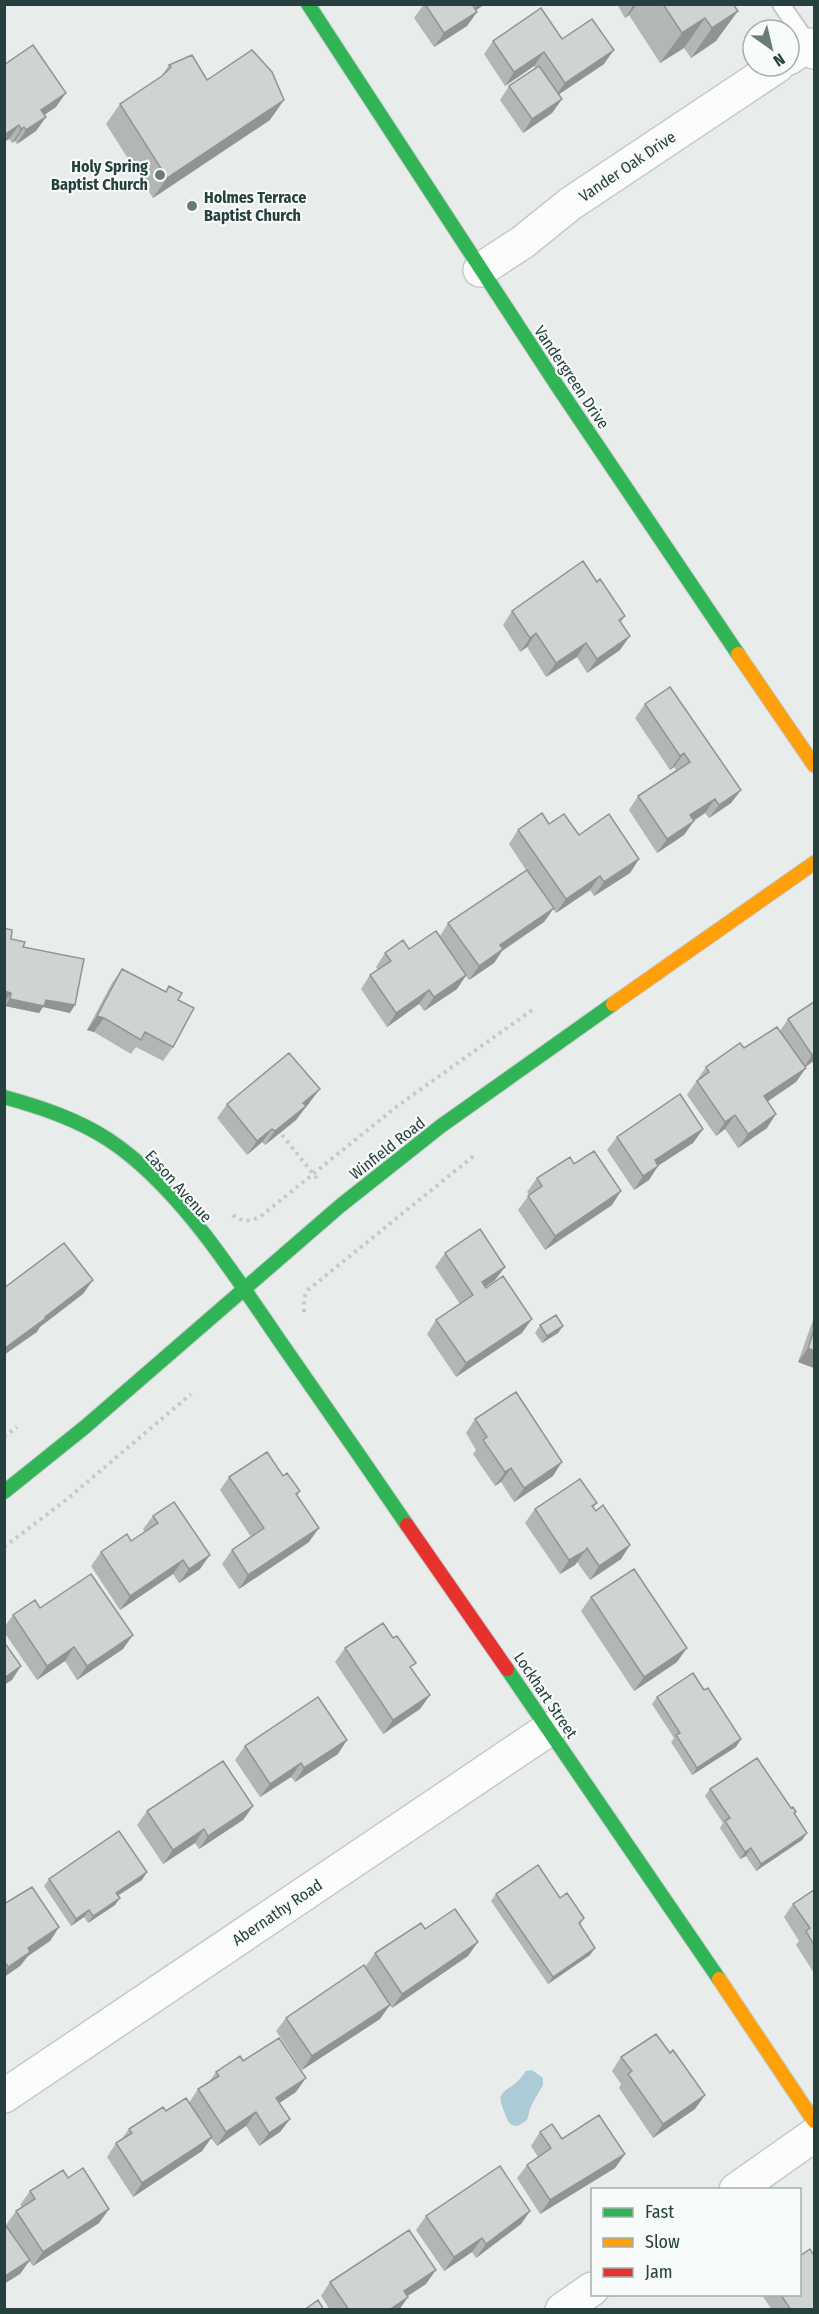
<svg xmlns="http://www.w3.org/2000/svg" width="819" height="2314" font-family="'Fira Sans Condensed',sans-serif">
	<rect width="100%" height="100%" fill="#e8eceb"/>
	<path fill="#accbd7" d="M532 2070 543 2078V2085L531 2106 527 2120 518 2126C509 2125 508 2122 505 2114 499 2097 497 2096 512 2086 518 2082 522 2076 526 2071Z"/>
	<g fill="none" stroke-linecap="round" stroke-linejoin="round">
		<defs>
			<path id="lane" d="M781 4 809 45"/>
			<path id="street" d="M789 58 809 45 814 52
				M480 270 523 242 570 204 777 66
				M4 2096 549 1729
				M736 2190 814 2135
				M562 2310 592 2289"/>
			<path id="fast" d="M308 4 558 387 738 654
				M4 1097C40 1107 77 1119 109 1140 177 1185 232 1271 277 1337 321 1400 364 1462 407 1525
				M4 1492 85 1427 340 1206 441 1126 613 1004
				M507 1669 719 1979"/>
			<path id="slow" d="M738 654 814 765
				M613 1004 814 863
				M719 1979 814 2121"/>
			<path id="jam" d="M407 1525 507 1669"/>
		</defs>
		<use href="#lane" stroke="#c5c9c8" stroke-width="20"/>
		<use href="#street" stroke="#c5c9c8" stroke-width="36"/>
		<use href="#fast" stroke="#c4c9c8" stroke-width="16"/>
		<use href="#slow" stroke="#c4c9c8" stroke-width="16"/>
		<use href="#jam" stroke="#c4c9c8" stroke-width="16"/>
		<path stroke="#c3cbca" stroke-width="4" stroke-dasharray="3 4.5" stroke-linecap="butt" d="M282 1135 319 1181
			M233 1215C242 1223 252 1221 261 1216L396 1107 532 1010
			M304 1312V1298L308 1290 476 1154
			M4 1437 17 1427
			M4 1547 66 1500 191 1394"/>
		<use href="#lane" stroke="#fcfcfc" stroke-width="16"/>
		<use href="#street" stroke="#fcfcfc" stroke-width="33"/>
		<use href="#fast" stroke="#30b455" stroke-width="14"/>
		<use href="#slow" stroke="#ff9f0a" stroke-width="14"/>
		<use href="#jam" stroke="#e5322d" stroke-width="14"/>
	</g>
	<path fill="#b2b6b5" d="M424 4H485L476 10 477 12 467 26 434 47 414 18Z
		M617 4H733L716 41 691 58 684 48 660 63 629 15 625 18Z
		M562 39 604 64 559 94 562 99 552 113 523 133 500 100 509 86 535 68 534 66 505 86 484 54 493 41Z
		M4 65 56 107 44 115 46 117 36 131 17 144 15 141 12 143 9 139 4 142Z
		M169 65 207 80 270 120 153 198 106 124 120 104 161 77Z
		M597 582 625 616 621 622 620 650 587 673 577 657 546 677 527 647 520 652 503 625 512 611Z
		M645 704 741 790 731 803 709 818 705 813 694 821 684 835 657 853 629 810 638 796 676 770 674 767 670 770 635 718Z
		M549 824 639 859 630 873 594 896 590 890 556 913 553 909 544 922 502 951 494 963 469 980 466 976 457 989 424 1011 419 1004 387 1027 361 989 370 975 378 970 376 967 385 953 409 949 440 936 448 923 526 870 509 844 518 830Z
		M11 939 23 947 70 1013 43 1007 39 1013 5 1006Z
		M122 969 165 992 169 986 173 1047 163 1061 136 1047 131 1054 94 1032 87 1030 112 983Z
		M814 1002V1065L812 1062 805 1067 796 1082 768 1101 767 1128 738 1148 725 1129 716 1136 687 1095 706 1067 780 1031 788 1019Z
		M310 1103 305 1107 296 1120 265 1145 262 1142 247 1155 217 1118 227 1104Z
		M703 1129 693 1143 658 1166 649 1180 634 1190 607 1150 617 1137Z
		M574 1164 612 1205 545 1250 518 1210 529 1195 527 1192 537 1178Z
		M445 1253 505 1267 495 1280 486 1287 522 1333 456 1377 427 1334 436 1320 460 1304 435 1267Z
		M814 1317V1368L798 1362Z
		M540 1325 563 1326 558 1333 542 1343 535 1333Z
		M475 1419 553 1476 514 1502 501 1482 495 1486 473 1454 476 1450 466 1433Z
		M283 1476 300 1491 297 1496 309 1542 239 1589 222 1564 232 1550 251 1537 220 1490 229 1477Z
		M597 1503 593 1508 630 1545 621 1559 590 1580 577 1562 575 1565 560 1574 525 1523 535 1509Z
		M153 1516 200 1569 179 1583 173 1574 120 1610 91 1566 101 1552 131 1541 145 1532 143 1529Z
		M591 1597 677 1662 634 1691 581 1611Z
		M40 1608 123 1649 77 1680 65 1661 37 1680 4 1632V1627L13 1615Z
		M345 1648 412 1669 430 1695 420 1709 383 1734 335 1662Z
		M657 1697 736 1747 692 1775 671 1742 674 1738 652 1704Z
		M245 1746 338 1754 295 1782 291 1777 260 1797 235 1760Z
		M710 1789 791 1808 796 1812 794 1814 807 1833 802 1840 756 1871 746 1856 740 1859 720 1828 723 1823 705 1796Z
		M253 1806 243 1820 199 1849 195 1843 163 1864 137 1825 147 1811Z
		M49 1879 142 1880 118 1895 120 1898 115 1905 88 1923 84 1917 71 1926 44 1886Z
		M814 1890V1973L796 1945 799 1941 784 1917 793 1904Z
		M496 1894 560 1898 584 1918 580 1925 595 1948 590 1955 548 1984 491 1901Z
		M4 1904 59 1927 50 1941 28 1956 20 1966 4 1977Z
		M425 1929 468 1956 392 2008 365 1967 375 1953Z
		M286 2018 380 2019 302 2070 276 2031Z
		M670 2053 705 2095 695 2109 653 2138 619 2088 621 2084 612 2071 621 2057Z
		M243 2061 296 2092 279 2103 290 2119 280 2132 259 2146 246 2126 217 2146 211 2138 202 2151 133 2197 107 2157 116 2143 121 2140 129 2129 166 2111 189 2103 198 2089 208 2083 216 2072Z
		M540 2132 562 2139 625 2154 615 2168 540 2214 517 2178 527 2165 538 2157 531 2146Z
		M68 2178 109 2209 99 2223 33 2266 29 2261 20 2274 6 2225 16 2211 22 2207 20 2205 30 2191Z
		M530 2211 521 2224 476 2258 472 2252 444 2271 416 2230 426 2216Z
		M330 2282 426 2284 407 2296 408 2297 399 2310H330L321 2296Z
		M762 2295H800L814 2310H772Z"/>
	<path fill="#919493" d="M478 4H485L472 13Z
		M634 4H637L629 15 625 18Z
		M738 11 716 41 691 58 712 28Z
		M477 12 467 26 434 47 444 33Z
		M705 18 684 48 660 63 682 33Z
		M614 50 604 64 555 97 565 83Z
		M544 52 534 66 505 86 514 72Z
		M66 93 56 107 31 124 41 110Z
		M562 99 552 113 523 133 532 119Z
		M284 100 270 120 153 198 167 178Z
		M46 117 36 131 17 144 26 130Z
		M19 125 9 139 4 142V135Z
		M24 127 15 141 12 143 21 129Z
		M536 633 527 647 520 652 530 638Z
		M630 636 620 650 587 673 597 659Z
		M586 643 577 657 546 677 556 663Z
		M684 753 674 767 670 770 680 756Z
		M741 790 731 803 709 818 719 805Z
		M715 799 705 813 680 829 690 815Z
		M694 821 684 835 657 853 667 839Z
		M639 859 630 873 594 896 604 882Z
		M600 876 590 890 556 913 566 899Z
		M554 908 544 922 502 951 494 963 469 980 479 966 500 945Z
		M466 975 457 989 424 1011 434 997Z
		M429 990 419 1004 387 1027 396 1013Z
		M4 991 11 993 6 1000H4Z
		M10 999 46 1000 75 1005 70 1013 43 1007 39 1013 5 1006Z
		M97 1016 104 1018 94 1032 87 1030Z
		M814 1054V1059L812 1062 803 1069 812 1055Z
		M806 1068 796 1082 755 1110 764 1096Z
		M320 1089 296 1120 265 1145 275 1131 303 1103Z
		M776 1114 767 1128 738 1148 748 1134Z
		M735 1115 725 1129 716 1136 725 1122Z
		M272 1129 262 1142 247 1155 257 1141Z
		M703 1129 693 1143 645 1174 655 1160Z
		M658 1166 649 1180 634 1190 643 1176Z
		M621 1191 612 1205 545 1250 555 1236Z
		M505 1267 495 1280 472 1296 482 1282Z
		M93 1280 83 1294 40 1327 37 1332 4 1355 5 1348Z
		M532 1319 522 1333 456 1377 466 1363Z
		M563 1326 558 1333 542 1343 547 1336Z
		M808 1348 814 1351V1368L798 1362Z
		M562 1462 553 1476 514 1502 524 1488Z
		M511 1468 501 1482 495 1486 505 1472Z
		M319 1528 309 1542 239 1589 248 1575Z
		M630 1545 621 1559 590 1580 599 1566Z
		M585 1551 575 1565 560 1574 569 1560Z
		M210 1555 200 1569 179 1583 189 1569Z
		M183 1560 173 1574 120 1610 130 1596Z
		M133 1635 123 1649 77 1680 87 1666Z
		M74 1647 65 1661 37 1680 47 1666Z
		M687 1648 677 1662 634 1691 644 1677Z
		M21 1666 12 1680 4 1685V1678Z
		M430 1695 420 1709 383 1734 393 1720Z
		M741 1739 736 1747 692 1775 697 1768Z
		M347 1740 338 1754 295 1782 304 1768Z
		M301 1763 291 1777 260 1797 270 1784Z
		M253 1806 243 1820 199 1849 208 1836Z
		M204 1829 195 1843 163 1864 173 1850Z
		M807 1833 802 1840 756 1871 761 1864Z
		M751 1848 746 1856 740 1859 745 1852Z
		M147 1872 142 1880 111 1900 116 1893Z
		M120 1898 115 1905 88 1923 93 1916Z
		M89 1910 84 1917 71 1926 76 1919Z
		M59 1927 50 1941 28 1956 20 1966 4 1977V1973L8 1967 28 1948Z
		M478 1942 468 1956 392 2008 402 1994Z
		M595 1948 590 1955 548 1984 553 1977Z
		M390 2005 380 2019 302 2070 312 2056Z
		M306 2078 296 2092 266 2112 276 2098Z
		M705 2095 695 2109 653 2138 663 2124Z
		M256 2112 246 2126 217 2146 226 2132Z
		M290 2119 280 2132 259 2146 269 2133Z
		M212 2137 202 2151 133 2197 142 2183Z
		M625 2154 615 2168 540 2214 550 2200Z
		M109 2209 99 2223 33 2266 43 2252Z
		M530 2211 521 2224 476 2258 486 2244Z
		M482 2238 472 2252 444 2271 454 2257Z
		M30 2260 20 2274 4 2284V2277Z
		M436 2270 426 2284 394 2305 404 2291Z
		M408 2297 399 2310H389Z"/>
	<path fill="#cfd4d2" stroke="#919493" stroke-width="1.5" d="M425 4H472L477 12 444 33Z
		M663 4H733L738 11 712 28 705 18 682 33Z
		M541 8 562 39 592 19 614 50 565 83 544 52 514 72 493 41Z
		M33 45 66 93 41 110 46 117 26 130 24 127 21 129 19 125 4 135V65Z
		M252 50 272 72 284 100 167 178 120 104 162 76 171 67 169 65 192 55 207 80Z
		M539 66 562 99 532 119 509 86Z
		M583 561 597 582 600 579 625 616 619 620 630 636 597 659 586 643 556 663 536 633 530 638 512 611Z
		M670 687 741 790 719 805 715 799 690 815 694 821 667 839 638 796 690 762 684 753 680 756 645 704Z
		M542 813 549 824 564 814 579 835 609 814 639 859 604 882 600 876 566 899 518 830Z
		M527 870 554 908 500 945 503 949 479 966 448 923Z
		M4 928 12 930 11 939 25 942 23 947 84 959 75 1005 46 1000 44 1006 10 999 11 993 4 991Z
		M436 931 466 975 434 997 429 990 396 1013 370 975 391 961 385 953 403 940 409 949Z
		M122 969 166 992 169 986 182 993 178 1000 194 1008 173 1047 145 1032 141 1040 104 1018 97 1016Z
		M814 1002V1054L812 1055 788 1019Z
		M777 1027 806 1068 764 1096 776 1114 748 1134 735 1115 725 1122 697 1081 709 1072 706 1067 740 1043 744 1048Z
		M289 1053 320 1089 303 1103 306 1106 275 1131 272 1129 257 1141 227 1104Z
		M680 1094 703 1129 655 1160 658 1166 643 1176 617 1137Z
		M594 1151 621 1191 555 1236 528 1196 542 1186 537 1178 570 1157 574 1164Z
		M480 1229 505 1267 482 1282 486 1288 503 1276 532 1319 466 1363 436 1320 473 1295 445 1253Z
		M64 1243 93 1280 45 1317 46 1318 5 1348 4 1288Z
		M556 1315 563 1326 547 1336 540 1325Z
		M814 1330V1351L808 1348Z
		M516 1392 562 1462 524 1488 511 1468 505 1472 483 1440 487 1437 475 1419Z
		M267 1452 283 1476 287 1473 300 1491 296 1494 319 1528 248 1575 232 1550 264 1528 229 1477Z
		M580 1479 597 1503 592 1506 596 1511 603 1505 630 1545 599 1566 587 1548 585 1551 569 1560 535 1509Z
		M174 1502 210 1555 189 1569 183 1560 130 1596 101 1552 127 1534 131 1541 158 1523 153 1516Z
		M634 1569 687 1648 644 1677 591 1597Z
		M91 1574 133 1635 87 1666 74 1647 47 1666 13 1615 35 1600 40 1608Z
		M383 1623 393 1638 397 1636 416 1663 410 1667 430 1695 393 1720 345 1648Z
		M4 1642 21 1666 4 1678Z
		M693 1673 704 1690 708 1688 741 1739 697 1768 676 1735 680 1733 657 1697Z
		M318 1697 347 1740 304 1768 301 1763 270 1784 245 1746Z
		M757 1758 791 1808 793 1807 796 1812 794 1813 807 1833 761 1864 751 1848 745 1852 725 1821 730 1818 710 1789Z
		M223 1761 253 1806 208 1836 204 1829 173 1850 147 1811Z
		M119 1831 147 1872 116 1893 120 1898 93 1916 89 1910 76 1919 49 1879Z
		M538 1865 560 1898 567 1893 584 1918 579 1923 595 1948 553 1977 496 1894Z
		M32 1887 59 1927 28 1948 30 1952 8 1967 4 1961V1904Z
		M814 1890V1945L806 1931 810 1928 793 1904Z
		M455 1909 478 1942 402 1994 375 1953 421 1923 425 1929Z
		M364 1965 390 2005 312 2056 286 2018Z
		M656 2034 670 2053 673 2050 705 2095 663 2124 628 2074 632 2071 621 2057Z
		M279 2038 306 2078 276 2098 290 2119 269 2133 256 2112 226 2132 198 2089 219 2076 216 2072 240 2056 243 2061Z
		M186 2098 212 2137 142 2183 116 2143 132 2133 129 2129 163 2107 166 2111Z
		M599 2115 625 2154 550 2200 527 2165 551 2148 540 2132 552 2124 562 2139Z
		M500 2166 530 2211 486 2244 482 2238 454 2257 426 2216Z
		M83 2168 109 2209 43 2252 16 2211 35 2199 30 2191 63 2170 68 2178Z
		M4 2223 30 2260 4 2277Z
		M409 2230 436 2270 404 2291 408 2297 389 2310H349L330 2282Z
		M810 2249 814 2256V2310H791L781 2295H800V2256Z
		M318 2300 324 2310H304Z"/>
	<g fill="#6a7c7a" stroke="#f7fbf9" stroke-width="2">
		<circle cx="160" cy="175" r="6"/>
		<circle cx="192" cy="206" r="6"/>
	</g>
	<g text-anchor="middle" stroke-width="4.5" stroke-linejoin="round" paint-order="stroke">
		<g font-size="16" font-weight="bold" fill="#26403d" stroke="#f7fbf9" text-anchor="end">
			<text x="148" y="172">Holy Spring<tspan x="148" dy="18">Baptist Church</tspan></text>
			<text x="204" y="203" text-anchor="start">Holmes Terrace<tspan x="204" dy="18">Baptist Church</tspan></text>
		</g>
		<g font-size="16" fill="#26403d" stroke="#f7fbf9">
			<text transform="translate(627 166) rotate(-34)" y="6">Vander Oak Drive</text>
			<text transform="translate(572 377) rotate(56)" y="6">Vandergreen Drive</text>
			<text transform="translate(387 1148) rotate(-38)" y="6">Winfield Road</text>
			<text transform="translate(179 1186) rotate(48)" y="6">Eason Avenue</text>
			<text transform="translate(546 1695) rotate(56)" y="6">Lockhart Street</text>
			<text transform="translate(277 1912) rotate(-34)" y="6">Abernathy Road</text>
		</g>
	</g>
	<rect width="819" height="2314" fill="none" stroke="#26403d" stroke-width="12"/>
	<rect x="591" y="2188" width="210" height="108" fill="#f7fbf9" stroke="#a3b0ae" stroke-width="1.5"/>
	<rect x="603" y="2208" width="30" height="9" fill="#30b455" stroke="#a3b0ae" stroke-width="1.5"/>
	<text x="645" y="2218" font-size="18" fill="#26403d">Fast</text>
	<rect x="603" y="2238" width="30" height="9" fill="#ff9f0a" stroke="#a3b0ae" stroke-width="1.5"/>
	<text x="645" y="2248" font-size="18" fill="#26403d">Slow</text>
	<rect x="603" y="2268" width="30" height="9" fill="#e5322d" stroke="#a3b0ae" stroke-width="1.5"/>
	<text x="645" y="2278" font-size="18" fill="#26403d">Jam</text>
	<g transform="translate(771 48) rotate(146)"><circle r="28" fill="#f7fbf9" stroke="#a3b0ae" stroke-width="1.5"/>
	<path d="M0-4.5L10 22L0 15L-10 22Z" fill="#6a7c7a"/>
	<text y="-9" font-size="16" font-weight="bold" text-anchor="middle" fill="#26403d">N</text>
	</g>
</svg>
